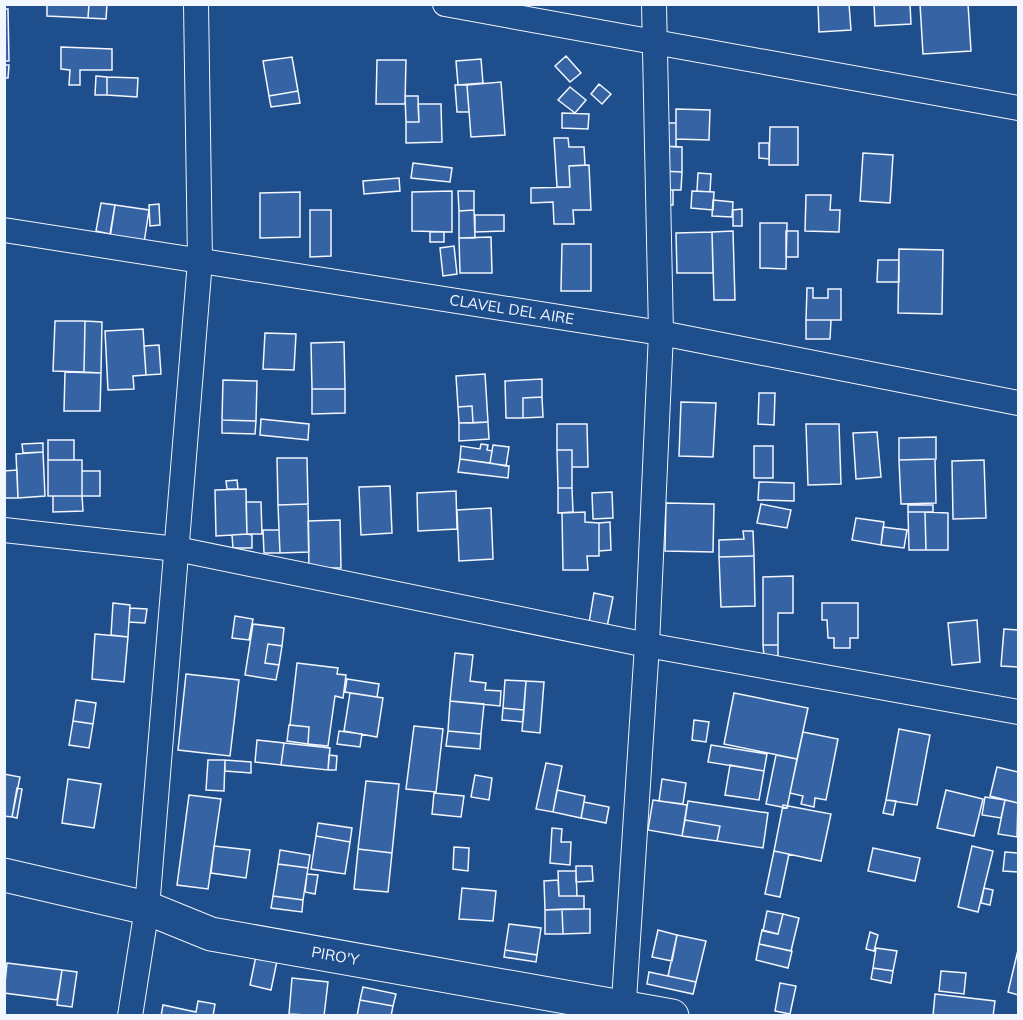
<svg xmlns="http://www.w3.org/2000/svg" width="1023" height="1020" font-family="Mulish,sans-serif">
	<rect width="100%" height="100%" fill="#1f4e8c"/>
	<path fill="#3563a3" stroke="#f2f6ff" stroke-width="1.5" d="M47 4H89L88 18 47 16Z
		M89 4H107L106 19 88 18Z
		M818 4H849L851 30 819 32Z
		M874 4H910L911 24 875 26Z
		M920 4H968L971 51 923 54Z
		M4 9H8L9 61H4Z
		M61 47 112 49V70H80V85H69L70 70 61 69Z
		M566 56 581 73 570 82 555 66Z
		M292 57 298 91 269 96 263 61Z
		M481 59 483 83 458 85 456 61Z
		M377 60H406L405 104H376Z
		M4 65H9L8 78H4Z
		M96 76 107 77V95H95Z
		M107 77 138 78 137 97 107 95Z
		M501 82 505 135 471 137 467 85Z
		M599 84 611 94 602 104 591 94Z
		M455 85H467L469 112H457Z
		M570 87 586 100 575 113 558 100Z
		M298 91 300 103 271 107 269 96Z
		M405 96H418L419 122H406Z
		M418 104H441L442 142 406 143V122H419Z
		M676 109 710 110 709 140 676 139Z
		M562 113 589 114 588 129 562 128Z
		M663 123H676V147L662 146Z
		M770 127H798V165H769Z
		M554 138H568L569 147H584L585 165 569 166 570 187H557Z
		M759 143H769V159L759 158Z
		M662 146 682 147V172L662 171Z
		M863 153 893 155 890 203 860 201Z
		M413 163 452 168 450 182 411 178Z
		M589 165 591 210H573L574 224H554L553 202 531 203V188L570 187 569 166Z
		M662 171 682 172 681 190H662Z
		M698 173 711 174 710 192 697 191Z
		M399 178 400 191 364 194 363 181Z
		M662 190H673V205H661Z
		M452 191V232L412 231V192Z
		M458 191H474V210L459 211Z
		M692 191 714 192 713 210 691 208Z
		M300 192V237L260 238V193Z
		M806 195H831L830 210H840L839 232 805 231Z
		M713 200 733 202 732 217 712 216Z
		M101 203 115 205 110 234 96 231Z
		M159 204 160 225 150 226 149 205Z
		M115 205 149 210 144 243 110 238Z
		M742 209V226H733V210Z
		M310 210H331V256L310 257Z
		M474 210 475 238H459V211Z
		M475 215H504V231L475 232Z
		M760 223H787L786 269 760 268Z
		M733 231 735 300H714L712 232Z
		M786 231H798V257H786Z
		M430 232H444V242H430Z
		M712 232 713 273H677L676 233Z
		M491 237 492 273H460L459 238Z
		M562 244H591V291H561Z
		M454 246 457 274 443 276 440 248Z
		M899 249 943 250 942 314 898 313Z
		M878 260H899V282H877Z
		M807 288H813V298H828V289H841V320H806Z
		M806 320H831L830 339H806Z
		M55 321H85L84 372 53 371Z
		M85 321 102 322 101 373 84 372Z
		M143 329 146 375 133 376 134 389 108 390 105 331Z
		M265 333 296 334 294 370 263 369Z
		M344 342 345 389H312L311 343Z
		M159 345 161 374 146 375 144 346Z
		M65 372 101 373 100 411H64Z
		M485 374 488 422 473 423 472 406 458 407 456 376Z
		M542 379V397L523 398V418H506L505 381Z
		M223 380 257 381 256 421 222 420Z
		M312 389H345V413L312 414Z
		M759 393H775L774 425 758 424Z
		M542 397 543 417 523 418V398Z
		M681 402 716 403 713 457 679 456Z
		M472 406 473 423H459L458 407Z
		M261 419 309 424 308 440 260 435Z
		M222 420 256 421 255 434 222 433Z
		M488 422 489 439 459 441V423Z
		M557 424H587L588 467H572V450H557Z
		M806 424H839L841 484 808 485Z
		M877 432 881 477 856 479 853 433Z
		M936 437V459L899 460V438Z
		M48 440H74V460H48Z
		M43 443V452L23 453 22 444Z
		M481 444 488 445 487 450 492 451 490 463 460 459 461 446 480 449Z
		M493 445 509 447 506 466 490 463Z
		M754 446H773V478H754Z
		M557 450H572V488H558Z
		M43 452 45 496 18 498 16 454Z
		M277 458H307L308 504 278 505Z
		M460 459 509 466 508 478 458 472Z
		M935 459 936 503 901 504 899 460Z
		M48 460H82V496H48Z
		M984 460 986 518 953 519 952 461Z
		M17 470 18 498H4V471Z
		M82 471H100V496H82Z
		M237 480 238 489H227L226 481Z
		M759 482 794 483V501L758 500Z
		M390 486 392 533 361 535 359 487Z
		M558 488H572L573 512 558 513Z
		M246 489 247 534 216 536 215 490Z
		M456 491 457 529 418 531 417 493Z
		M612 492 613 518 593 519 592 493Z
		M53 496H82L83 511 53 512Z
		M246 502H261L262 534H247Z
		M666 503 714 504 713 552 665 551Z
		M308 504 309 552 280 553 278 505Z
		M761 504 791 510 787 528 757 523Z
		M908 505H933V512H908Z
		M491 508 493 559 459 561 457 510Z
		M585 512V522L599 523V556H587L588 570H563L562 513Z
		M908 512H925L926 550H909Z
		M925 512 948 513V550H926Z
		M856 518 884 522 881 545 852 540Z
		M340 520 341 568H309L308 521Z
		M610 522 611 550 599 551V523Z
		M883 527 907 530 904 548 881 545Z
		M263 530H279L280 553H264Z
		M743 531H753L754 556 719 557V540L744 539Z
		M247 534 252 535V548H233L232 535Z
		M754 556 755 606 721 607 719 557Z
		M793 576V613H778V645H763V577Z
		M594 593 613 597 607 627 589 623Z
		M113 603 130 605 128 637 111 635Z
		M822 603H858V638H850V648H834V638H828L827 620H822Z
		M130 608 147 609 145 623 129 622Z
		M235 616 253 619 249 640 232 638Z
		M977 620 980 662 952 665 948 623Z
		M253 624 284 628 282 646 268 644 265 663 279 665 276 680 245 675Z
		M1004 629 1018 630V667L1001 666Z
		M95 634 128 637 124 682 92 679Z
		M268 644 282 646 279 665 265 663Z
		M763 645H778V656H764Z
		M455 653 473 655 470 681 486 683 485 690 501 691 500 706 450 701Z
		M297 663 338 668 337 674 346 675 343 698 335 696 328 746 308 744 309 727 290 725Z
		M186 674 239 680 230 756 178 750Z
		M347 679 379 684 377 697 345 692Z
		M505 680 526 681 524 710 503 708Z
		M526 681 544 682 540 733 522 731Z
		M350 693 383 698 377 737 344 731Z
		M734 693 808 708 797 759 724 744Z
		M76 700 96 703 93 724 73 721Z
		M450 701 484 704 481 734 448 731Z
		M503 708 524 710 523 722 502 720Z
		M694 720 709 722 706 742 692 740Z
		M73 721 93 724 89 748 69 745Z
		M289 725 309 727 308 744 287 741Z
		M414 726 443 729 436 792 406 789Z
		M899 729 930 735 917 805 886 800Z
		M339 731 362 734 360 747 337 744Z
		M448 731 481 734 480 749 446 746Z
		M803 732 838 739 826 800 815 798 814 807 801 804 803 796 790 793Z
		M257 740 284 743 281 765 255 762Z
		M284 743 330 748 328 770 281 765Z
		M711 745 767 754 764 771 708 762Z
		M329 755 337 756 336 770H328Z
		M776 755 797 759 787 808 766 804Z
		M208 760H225L224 791 206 790Z
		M225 760 251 762V773L225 771Z
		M546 763 562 766 553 812 536 809Z
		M730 765 764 771 759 800 725 795Z
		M997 767 1018 772V803L990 796Z
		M4 774 20 777 12 817 4 816Z
		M475 775 492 778 489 800 471 797Z
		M68 779 101 784 94 828 62 823Z
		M662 779 686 783 683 804 659 801Z
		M366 781 399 784 392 853 358 849Z
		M17 788 22 789 17 818 12 817Z
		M557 790 585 796 581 818 553 812Z
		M946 790 983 799 974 836 937 828Z
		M434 793 464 796 461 817 432 814Z
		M189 795 221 799 208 889 177 885Z
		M985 797 1005 800 1001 818 982 815Z
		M653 800 687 805 682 836 648 830Z
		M886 800 896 801 893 815 883 813Z
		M1005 800 1018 803 1017 837 998 834Z
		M688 801 768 813 763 848 717 841 720 826 685 820Z
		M584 802 609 807 606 823 581 818Z
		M783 805 831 814 821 861 774 851Z
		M685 820 720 826 717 841 682 836Z
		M318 823 352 828 350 842 316 836Z
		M552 828 562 829 561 842H571L570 865 550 863Z
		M316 836 350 842 345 874 311 869Z
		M214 846 250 850 246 878 211 873Z
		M972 846 993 851 978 912 958 907Z
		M454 847 469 848 468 871 453 869Z
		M873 848 920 858 915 881 868 871Z
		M358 849 392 853 388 892 354 889Z
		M280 850 310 855 308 868 278 864Z
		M774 851 789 854 780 897 765 894Z
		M1005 852 1018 853V872L1003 871Z
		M278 864 308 868 303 900 273 896Z
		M576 866H592L593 881 576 882Z
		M558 871H576L577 896H559Z
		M307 874 318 875 315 894 305 892Z
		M558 880 559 896H584V909L545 910 544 881Z
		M462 888 496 891 493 921 459 919Z
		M984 888 993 890 990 905 981 903Z
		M273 896 303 900 302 912 271 908Z
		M562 909H590V933L563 934Z
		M562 909 563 934H545V910Z
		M767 911 783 914 778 934 763 931Z
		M783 914 799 918 791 951 759 944 762 930 778 934Z
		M509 924 541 928 537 955 505 950Z
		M658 930 677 935 672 961 652 957Z
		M870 932 878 935 874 951 866 949Z
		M677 935 706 941 696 982 668 976Z
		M759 944 792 951 788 968 756 960Z
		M876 948 897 951 893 971 873 968Z
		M505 950 537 955 536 962 504 957Z
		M1018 950V995L1008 992Z
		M257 951 278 956 271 990 250 985Z
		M7 963 62 970 57 1000 4 993Z
		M873 968 893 971 891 983 871 979Z
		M62 970 77 972 72 1007 57 1005Z
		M941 971 966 973 964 994 939 991Z
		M649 972 696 982 693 994 647 984Z
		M292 978 328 982 324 1016 289 1014Z
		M780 983 796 986 790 1014 775 1011Z
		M363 987 396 994 393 1006 360 1000Z
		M935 994 995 1001 993 1016H933Z
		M360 1000 393 1006 391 1016H357Z
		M198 1001 215 1004 213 1016H161L163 1005 196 1012Z"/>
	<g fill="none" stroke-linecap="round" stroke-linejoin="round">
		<defs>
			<g id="minor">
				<path d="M445 4 1018 108"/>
				<path id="s1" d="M4 230 661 333 1018 403"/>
				<path d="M4 530 177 549 647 645 1018 712"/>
				<path d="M130 1016 147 908 200 261 196 4"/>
				<path d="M623 1016 647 645 661 333 654 4"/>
			</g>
			<g id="secondary">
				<path id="s2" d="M4 875 147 908 211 934 672 1016"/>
			</g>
		</defs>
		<use href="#minor" stroke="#f2f6ff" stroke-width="26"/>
		<use href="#secondary" stroke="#f2f6ff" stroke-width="35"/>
		<use href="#minor" stroke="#1f4e8c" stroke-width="24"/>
		<use href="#secondary" stroke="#1f4e8c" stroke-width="33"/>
	</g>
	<g text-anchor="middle" stroke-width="4.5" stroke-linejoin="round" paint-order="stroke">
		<g font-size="15" fill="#f2f6ff" stroke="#1f4e8c">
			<text dy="5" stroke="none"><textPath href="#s1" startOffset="514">CLAVEL DEL AIRE</textPath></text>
			<text dy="5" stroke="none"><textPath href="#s2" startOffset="342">PIRO'Y</textPath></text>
		</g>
	</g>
	<rect width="1023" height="1020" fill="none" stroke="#f2f6ff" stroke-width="12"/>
</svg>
